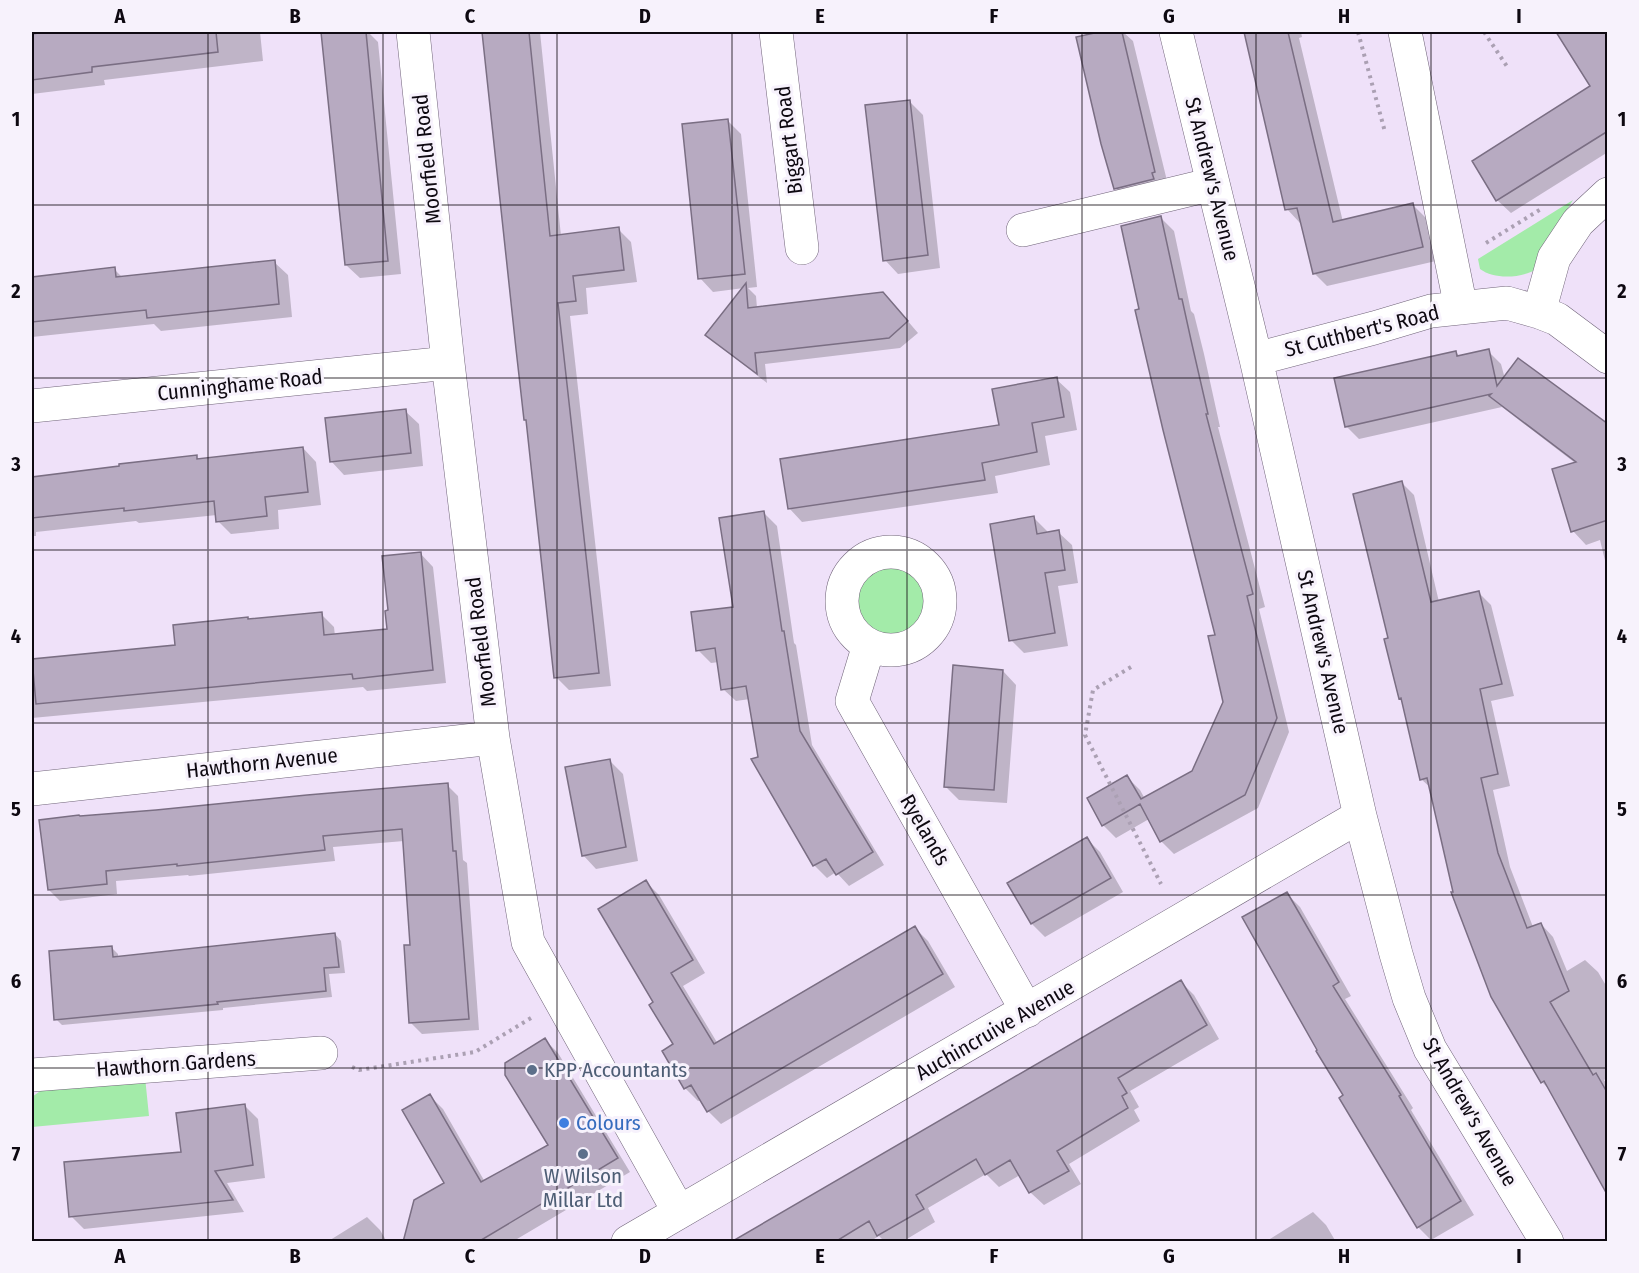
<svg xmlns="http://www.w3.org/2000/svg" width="1639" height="1273" font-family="'Fira Sans Condensed',sans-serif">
	<rect width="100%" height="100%" fill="#efe1f9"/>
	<path fill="#a3eba9" d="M1573 200 1554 230 1537 269C1521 278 1495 280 1480 269L1478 259Z
		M855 601a36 36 0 1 1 72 0a36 36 0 1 1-72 0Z
		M145 1077 149 1116 32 1127V1097L43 1089Z"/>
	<path fill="#0003" d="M57 32H260L263 61 104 80 105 85 32 94V35Z
		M334 32H368L378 42 401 274 360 278 346 265 323 33Z
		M484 32H540L561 236 618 229 631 242 637 282 586 288 588 314 570 316 611 686 569 690 556 677 528 422 518 348Z
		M1105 32H1123L1133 41 1168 185 1128 201 1115 188 1078 38Z
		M1245 32H1301L1302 37 1299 38 1343 222 1413 205 1426 218 1436 261 1327 286 1314 273 1302 222 1300 223 1287 209Z
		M1558 32H1608V152L1511 213 1497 200 1592 87Z
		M909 101 923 115 940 268 898 274 885 260Z
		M728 121 741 134 757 287 748 288 756 296 757 308 894 305 918 333 900 348 765 364 767 383 718 345 707 335 744 288 713 292 700 278Z
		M1161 218 1174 231 1191 311 1194 314 1204 354 1220 427H1218L1265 607 1259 609 1289 732 1258 808 1174 854 1161 841 1149 819 1116 838 1103 825 1127 777 1140 790 1145 799 1193 773 1225 702 1217 636 1141 310Z
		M274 262 288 275 292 317 161 331 154 324 32 337V278L114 269 123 278Z
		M1488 351 1501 364 1505 379 1608 475V573L1600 540 1586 545 1573 531 1596 479 1502 407 1359 439 1346 426 1456 352 1460 357Z
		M1056 379 1070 392 1077 430 1045 436 1050 465 995 476 998 493 802 522 789 508 1000 426Z
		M405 411 419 424 423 466 344 475 331 461Z
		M303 448 316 462 321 505 278 510 279 529 231 534 218 521 217 515 139 523 136 521 36 532V536H32V478L121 468 196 457 200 460Z
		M1402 483 1414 495 1439 602 1478 592 1491 605 1514 696 1491 701 1510 786 1493 790 1510 867 1533 927 1541 924 1553 937 1567 971 1585 960 1598 972 1608 989V1078L1604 1080 1608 1086V1190L1551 1091 1542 1082 1455 893 1432 789 1421 779 1403 701 1400 698 1390 639Z
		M764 513 777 526 794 643 796 645 812 745 884 865 849 886 836 872 827 878 814 865 753 760 760 758 750 699 736 701 723 689 719 662 711 663 698 650 735 609Z
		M1034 518 1047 531 1048 534 1058 532 1072 545 1078 583 1058 586 1068 646 1024 653 1011 640Z
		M420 553 433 567 446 683 367 691 363 687 32 718V662L177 646 249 620 321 614 334 627 335 636 389 630Z
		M1003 671 1016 685 1007 803 959 800 945 786Z
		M610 761 623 774 638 861 596 869 583 855Z
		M447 785 458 796 463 860 467 863 479 1030 422 1034 411 1023V946L404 841 333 847 335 861 189 876 188 875 116 881 117 894 60 901 49 890 80 818Z
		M1087 839 1100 852 1123 892 1045 937 1032 924Z
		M646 882 659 895 705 973 683 986 718 1044 915 928 928 941 955 987 721 1124 708 1111 701 1100 698 1101 685 1088 675 1045 655 1002Z
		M1287 894 1300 907 1351 996 1345 999 1413 1108 1411 1110 1474 1215 1431 1240 1418 1227 1345 1096Z
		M335 934 341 941 345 973 329 974 332 997 223 1008V1010L62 1025 56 1019 112 948 118 954V958Z
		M1181 982 1194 995 1219 1039 1130 1091 1139 1107 1134 1110 1140 1121 1069 1164 1081 1184 1044 1205 1031 1193 1020 1175 999 1187 986 1174 928 1208 935 1222 902 1242H885L879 1236 869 1242H735Z
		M545 1040 558 1053 630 1172 512 1242H404L446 1184 430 1096 443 1109 485 1182 550 1146Z
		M245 1106 258 1119 265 1178 227 1183 244 1212 84 1229 71 1216 182 1153Z
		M1313 1212 1326 1225 1336 1242H1265Z
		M367 1217 380 1230 387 1242H327Z"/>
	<path fill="#b7aac1" stroke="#7a6e83" stroke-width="1.5" d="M45 32H216L218 52 92 67V72L32 80V34Z
		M321 32H366L388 261 345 265Z
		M482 32H529L550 236 619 227 624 270 573 276 576 301 558 303 599 673 554 678 526 420H524L516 349Z
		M1099 32H1122L1155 172 1152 173 1154 179 1114 189 1101 144 1076 37Z
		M1244 32H1288L1333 222 1413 203 1423 247 1313 274 1297 208 1285 210Z
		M1556 32H1608V131L1496 201 1472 161 1590 86Z
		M910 100 928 255 883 261 865 105Z
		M728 119 745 274 698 279 682 124Z
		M1161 216 1179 299H1182L1191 340 1208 414H1206L1253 594 1247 596 1277 718 1245 795 1160 842 1140 804 1102 826 1087 798 1127 775 1141 799 1192 771 1223 702 1208 636 1215 635 1163 430 1135 310 1139 309 1121 226Z
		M275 260 279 304 147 318 146 310 32 322V277L115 267 116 277Z
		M746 283 748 308 883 292 908 321 889 338 755 353 757 374 705 335Z
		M1489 349 1497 386 1518 358 1608 424V520L1571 532 1552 469 1576 462 1489 396 1491 394 1345 427 1334 378 1456 351 1457 356Z
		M1057 377 1064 417 1032 423 1037 452 982 463 985 480 788 509 780 459 999 425 992 389Z
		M406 409 411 453 330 462 325 418Z
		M303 447 308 492 265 497 267 516 216 522 214 501 124 511V508L32 518V477L119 466V464L197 455V459Z
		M1402 481 1431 602 1479 591 1502 684 1480 689 1498 774 1481 778 1498 853 1527 928 1541 923 1569 991 1550 1002 1593 1075 1596 1073 1608 1094V1196L1544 1081 1541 1083 1491 997 1451 892H1453L1427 778 1420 780 1401 698 1399 699 1384 639 1388 638 1353 494Z
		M764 511 782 631H784L800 731 873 852 836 875 826 859 813 866 751 759 758 757 746 686 721 690 715 648 696 651 691 612 733 607 719 518Z
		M1034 516 1037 534 1059 530 1065 570 1045 573 1055 633 1009 641 990 524Z
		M421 552 433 670 353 679 352 674 286 680 36 704 32 659 175 645 173 625 248 617V619L322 612 324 635 387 629 385 611 388 610 382 556Z
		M953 665 1003 670 994 790 944 787Z
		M610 759 626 847 582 856 565 767Z
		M448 783 453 851H456L469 1019 409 1023 404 945H410L402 829 323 836 325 850 177 866V864L106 871 107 884 48 890 39 820 79 815 80 816 156 810 307 795Z
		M1087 837 1111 878 1031 924 1007 883Z
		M646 880 693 960 671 973 714 1044 915 926 943 974 707 1112 691 1085 684 1089 662 1051 673 1044 649 1005 653 1002 598 909Z
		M1287 892 1339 982 1333 986 1401 1095 1399 1096 1461 1201 1417 1228 1339 1098 1343 1095 1316 1051 1317 1050 1242 917Z
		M335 933 339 967 324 968 326 991 217 1002 218 1004 54 1020 49 951 112 946 113 957Z
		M1181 980 1207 1025 1118 1078 1127 1093 1122 1096 1128 1108 1057 1151 1069 1171 1029 1193 1010 1160 985 1175 976 1159 916 1195 924 1209 877 1236 869 1221 835 1242H731Z
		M545 1038 618 1158 478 1242H403L414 1200 444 1183 402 1110 430 1094 481 1182 548 1145 505 1075V1063Z
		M245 1104 253 1165 215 1171 233 1200 69 1217 64 1162 181 1152 176 1113Z"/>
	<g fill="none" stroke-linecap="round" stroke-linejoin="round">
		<defs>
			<path id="minor" d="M413 32 448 363 493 738 528 942 679 1212
				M776 32 802 248
				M1176 32 1256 359 1360 816 1396 954 1409 998 1430 1049 1547 1242
				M1405 32 1461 308
				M1023 230 1213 184
				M1539 312 1554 258 1578 222 1608 194
				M1256 359 1374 328 1431 311 1507 303 1539 312 1557 319 1608 357
				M32 406 448 363
				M842 601a49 49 0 1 1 98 0a49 49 0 1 1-98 0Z
				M869 645 852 701 1027 1011
				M32 789 493 738
				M32 1075 321 1053
				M628 1242 1360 816"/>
		</defs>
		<use href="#minor" stroke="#706479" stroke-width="34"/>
		<path stroke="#aba0b3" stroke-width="4" stroke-dasharray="3 4.5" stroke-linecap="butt" d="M1358 32 1385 132
			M1484 32 1508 68
			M1486 243 1541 209
			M1131 667 1093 690 1085 735 1161 884
			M352 1067 359 1070 475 1052 531 1018"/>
		<use href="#minor" stroke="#fff" stroke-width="33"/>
	</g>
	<path fill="none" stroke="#0e0911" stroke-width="1.5" stroke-opacity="0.55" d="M208 32V1242M383 32V1242M557 32V1242M732 32V1242M907 32V1242M1082 32V1242M1256 32V1242M1431 32V1242M32 205H1608M32 378H1608M32 550H1608M32 723H1608M32 895H1608M32 1068H1608"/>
	<g fill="#5c6f8a" stroke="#f7f2fc" stroke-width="2">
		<circle cx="532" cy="1070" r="6"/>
		<circle cx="583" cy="1154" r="6"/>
	</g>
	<circle fill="#3f7fe0" stroke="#f7f2fc" stroke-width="2" cx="564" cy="1123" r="6"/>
	<g text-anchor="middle" stroke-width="6" stroke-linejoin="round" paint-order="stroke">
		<g font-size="21" fill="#0e0911" stroke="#f7f2fc">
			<text transform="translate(789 140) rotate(-97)" y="7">Biggart Road</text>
			<text transform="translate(427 159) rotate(-96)" y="7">Moorfield Road</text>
			<text transform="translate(1212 179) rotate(76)" y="7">St Andrew's Avenue</text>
			<text transform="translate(1362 331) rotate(-14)" y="7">St Cuthbert's Road</text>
			<text transform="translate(240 385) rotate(-6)" y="7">Cunninghame Road</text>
			<text transform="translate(481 642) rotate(-97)" y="7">Moorfield Road</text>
			<text transform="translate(1323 652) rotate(77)" y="7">St Andrew's Avenue</text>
			<text transform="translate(262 763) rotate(-6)" y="7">Hawthorn Avenue</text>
			<text transform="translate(925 830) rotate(60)" y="7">Ryelands</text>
			<text transform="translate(995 1030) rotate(-30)" y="7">Auchincruive Avenue</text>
			<text transform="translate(176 1064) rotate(-4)" y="7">Hawthorn Gardens</text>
			<text transform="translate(1470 1112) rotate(60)" y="7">St Andrew's Avenue</text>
		</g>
		<g font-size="21" fill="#4e5e75" stroke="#f7f2fc" text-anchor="start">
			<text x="544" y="1077">KPP Accountants</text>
			<text x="583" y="1183" text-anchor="middle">W Wilson<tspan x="583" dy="24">Millar Ltd</tspan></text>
		</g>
		<g font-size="21" fill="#366cbe" stroke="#f7f2fc" text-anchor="start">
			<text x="576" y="1130">Colours</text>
		</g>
	</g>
	<rect width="1639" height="1273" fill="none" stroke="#f7f2fc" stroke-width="66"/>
	<rect x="33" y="33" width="1573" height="1207" fill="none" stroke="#0e0911" stroke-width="2"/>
	<g font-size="20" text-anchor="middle" font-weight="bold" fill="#0e0911">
		<text x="120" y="23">A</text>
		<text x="295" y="23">B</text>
		<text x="470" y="23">C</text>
		<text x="645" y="23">D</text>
		<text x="820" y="23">E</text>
		<text x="994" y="23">F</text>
		<text x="1169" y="23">G</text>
		<text x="1344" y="23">H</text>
		<text x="1519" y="23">I</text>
		<text x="16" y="126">1</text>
		<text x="1622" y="126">1</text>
		<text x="16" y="298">2</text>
		<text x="1622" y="298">2</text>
		<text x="16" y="471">3</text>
		<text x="1622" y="471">3</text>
		<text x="16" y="643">4</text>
		<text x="1622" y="643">4</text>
		<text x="16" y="816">5</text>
		<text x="1622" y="816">5</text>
		<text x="16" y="988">6</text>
		<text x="1622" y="988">6</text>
		<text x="16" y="1161">7</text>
		<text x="1622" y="1161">7</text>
		<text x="120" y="1263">A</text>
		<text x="295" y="1263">B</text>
		<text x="470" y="1263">C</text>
		<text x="645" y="1263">D</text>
		<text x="820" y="1263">E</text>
		<text x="994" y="1263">F</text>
		<text x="1169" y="1263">G</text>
		<text x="1344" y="1263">H</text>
		<text x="1519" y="1263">I</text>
	</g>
</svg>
